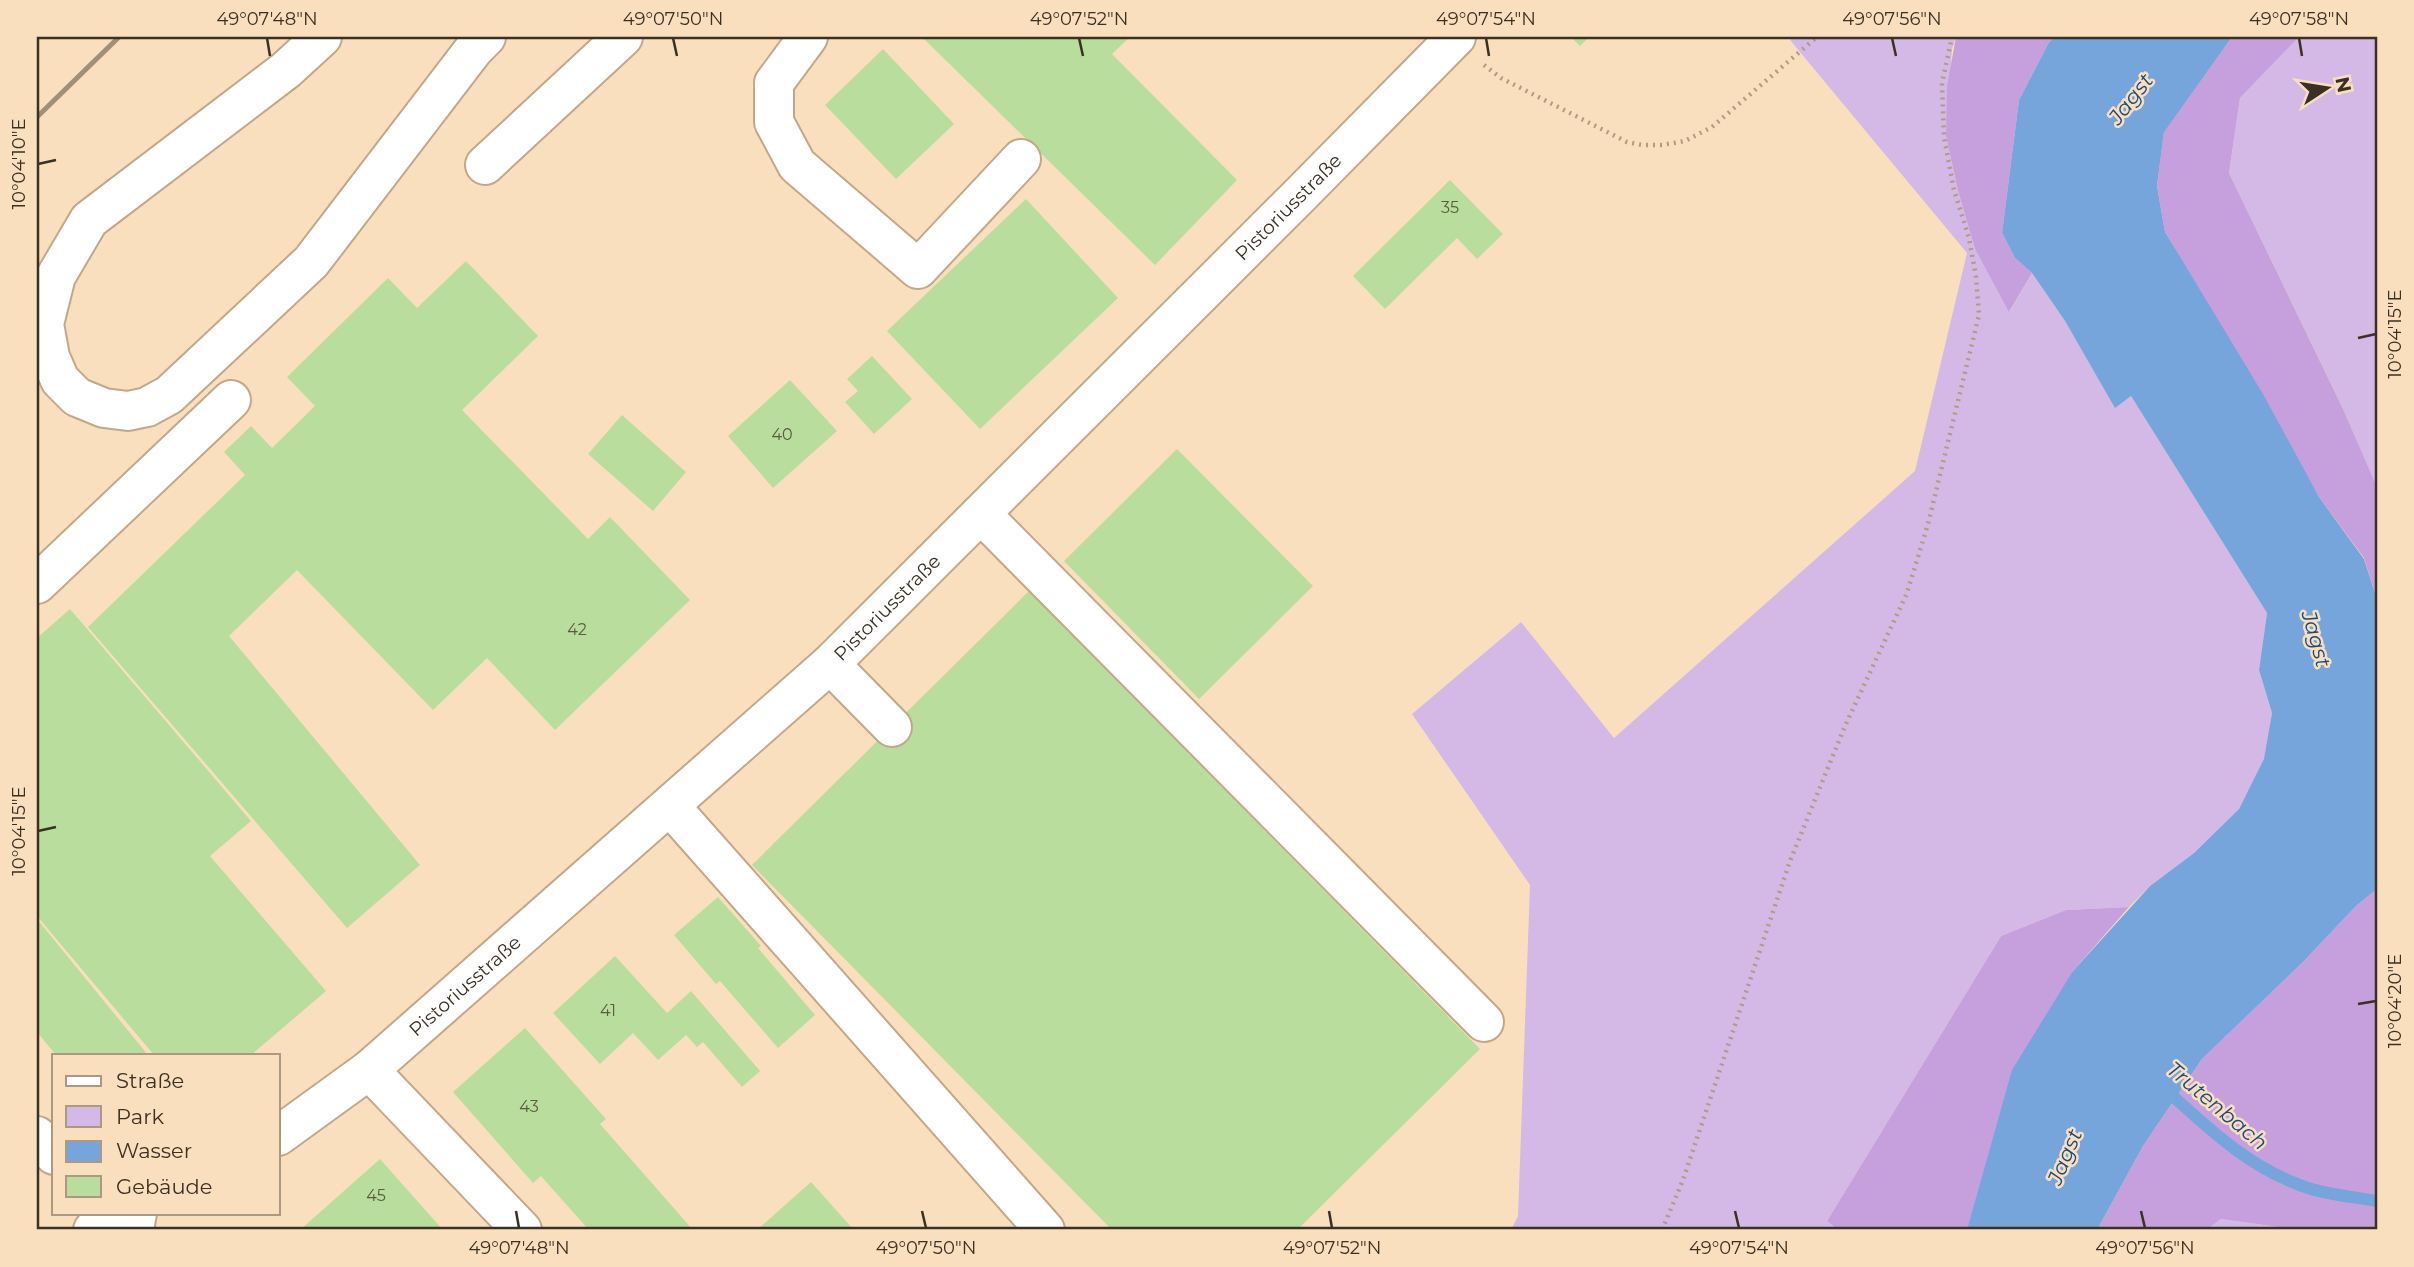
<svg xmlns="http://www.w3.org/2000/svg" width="2414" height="1267" font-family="Montserrat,sans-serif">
	<rect width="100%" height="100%" fill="#fadfbf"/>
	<path fill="#d4b9e6" d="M1793 37H1956L1952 49 1946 136 1958 191 1975 249 2010 311 2032 273 2065 321 2115 407 2131 396 2267 613 2259 670 2272 713 2265 759 2239 809 2194 853 2150 886 2129 907 2066 910 2001 936 1827 1221 1838 1230H1511L1518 1216 1530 885 1412 714 1521 622 1614 738 1915 471 1967 253 1790 40Z
		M2299 37H2377V487L2344 411 2229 173 2240 98Z
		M2221 1219 2278 1227 2286 1230H2206Z"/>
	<path fill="#c5a0dd" d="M1956 37H2054L2048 44 2019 100 2002 233 2015 258 2032 273 2009 312 1975 249 1958 191 1946 136 1947 86Z
		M2232 37H2299L2240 98 2229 173 2344 411 2377 487V599L2364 558 2319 497 2165 232 2157 186 2164 131Z
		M2377 889V1230H2286L2278 1227 2221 1219 2206 1230H2097L2143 1146 2202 1059 2303 962 2356 906Z
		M2129 907 2073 971 1967 1230H1838L1827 1221 2001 936 2066 910Z"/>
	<path fill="#75a5da" d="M2054 37H2232L2164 132 2157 186 2165 232 2263 394 2319 497 2364 559 2377 599V889L2356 906 2303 962 2202 1059 2143 1146 2097 1230H1967L2012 1070 2073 971 2150 886 2194 853 2239 809 2264 759 2272 713 2259 670 2267 613 2131 396 2115 408 2065 321 2032 273 2015 258 2002 233 2019 100 2048 44Z"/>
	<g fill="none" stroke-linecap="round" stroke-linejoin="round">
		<path stroke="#75a5da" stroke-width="12" d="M2164 1088C2208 1128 2250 1169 2308 1188 2330 1195 2355 1197 2377 1201"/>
	</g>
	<path fill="#b9dd9c" d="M922 37H1130L1112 54 1237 180 1155 265Z
		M1571 37H1589L1580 46Z
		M883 49 954 124 896 179 825 105Z
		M1450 180 1503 234 1477 259 1457 238 1385 309 1353 276Z
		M1026 199 1118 298 980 429 887 331Z
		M466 261 538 336 462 410 588 539 610 517 690 600 555 730 487 658 433 710 297 570 229 636 420 865 347 928 88 627 245 475 224 452 251 426 272 448 315 406 287 377 388 278 417 308Z
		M872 356 912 399 874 434 845 402 858 391 847 379Z
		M790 380 837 431 773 488 728 436Z
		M622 415 686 472 653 511 588 454Z
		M1177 449 1313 586 1199 699 1064 561Z
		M1029 591 1480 1049 1297 1230H1112L752 865Z
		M70 609 251 821 210 856 326 991 251 1055H154L37 916V659L39 657 37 654V638Z
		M718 897 761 946 758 948 815 1015 778 1048 720 981 716 984 674 935Z
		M37 919 148 1055H56L37 1032Z
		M615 956 667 1013 691 991 760 1071 742 1087 703 1042 697 1047 686 1035 658 1060 633 1033 600 1064 553 1013Z
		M525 1028 606 1119 600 1124 693 1230H589L541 1176 533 1183 453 1092Z
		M380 1159 443 1230H300Z
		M811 1182 854 1230H757Z"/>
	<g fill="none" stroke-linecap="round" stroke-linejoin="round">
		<defs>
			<g id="minor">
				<path d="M322 37 286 70 89 220 56 276 44 324 50 357 60 380 77 397 104 408 128 411 147 407 169 395 311 262 474 49 486 37"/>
				<path d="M808 37 774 83V122L797 165 918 269 1021 159"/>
				<path d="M485 165 623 37"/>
				<path d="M981 514 1484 1022"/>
				<path d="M37 584 231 400"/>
				<path d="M830 664 892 727"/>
				<path d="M670 806 1045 1230"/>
				<path d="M369 1070 522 1230"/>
				<path d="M37 1136 54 1155"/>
				<path id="s1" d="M278 1136 369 1070 830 664 1299 196 1456 37"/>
				<path d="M93 1230 107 1213"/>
				<path d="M134 1230 137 1213"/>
			</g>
		</defs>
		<use href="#minor" stroke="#c2a88a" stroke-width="42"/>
		<path stroke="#b09b83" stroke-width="4.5" stroke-dasharray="2 5" stroke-linecap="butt" d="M1484 65 1501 78 1627 142 1642 145H1662L1685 141 1712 127 1817 37
			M1662 1230 1683 1180 1790 861 1845 726 1907 593 1928 524 1979 315 1976 277 1969 238 1954 190 1944 137 1942 83 1952 37"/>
		<use href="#minor" stroke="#fff" stroke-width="38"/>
		<path stroke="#a28f78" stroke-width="5" d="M37 117 119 37"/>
	</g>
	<path fill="none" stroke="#3a3023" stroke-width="2.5" d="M267 38 270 56M673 38 677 56M1079 38 1083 56M1486 38 1489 56M1892 38 1896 56M2299 38 2302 56M38 164 56 160M2358 338 2376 334M38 831 56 827M2358 1004 2376 1001M516 1211 519 1228M922 1211 926 1228M1329 1211 1332 1228M1735 1211 1739 1228M2141 1211 2145 1228"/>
	<g text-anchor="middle" stroke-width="5" stroke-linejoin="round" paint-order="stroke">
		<g font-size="16" fill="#5a5b41">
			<text x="1450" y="213">35</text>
			<text x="782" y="440">40</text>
			<text x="577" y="635">42</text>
			<text x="608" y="1016">41</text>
			<text x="529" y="1112">43</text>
			<text x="376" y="1201">45</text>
		</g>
		<g font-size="19" fill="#3a3023" stroke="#fadfbf">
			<text dy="7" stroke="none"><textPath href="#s1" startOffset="1374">Pistoriusstraße</textPath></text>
			<text dy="7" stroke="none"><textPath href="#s1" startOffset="807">Pistoriusstraße</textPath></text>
			<text dy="7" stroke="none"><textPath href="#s1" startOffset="240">Pistoriusstraße</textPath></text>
		</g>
		<g font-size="21" font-style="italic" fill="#194b7d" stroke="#fadfbf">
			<text transform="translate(2131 99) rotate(-52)" y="7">Jagst</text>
			<text transform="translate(2316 639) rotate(74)" y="7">Jagst</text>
			<text transform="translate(2217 1106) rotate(40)" y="7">Trutenbach</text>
			<text transform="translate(2065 1157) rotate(-67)" y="7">Jagst</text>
		</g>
	</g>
	<rect width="2414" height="1267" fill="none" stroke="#fadfbf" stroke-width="77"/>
	<rect x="52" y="1054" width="228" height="161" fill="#fadfbf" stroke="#ad9981" stroke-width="2"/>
	<rect x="66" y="1076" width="35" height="10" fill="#ffffff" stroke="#ad9981" stroke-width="2"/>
	<text x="116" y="1088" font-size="21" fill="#3a3023">Straße</text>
	<rect x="66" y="1106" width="35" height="21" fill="#d4b9e6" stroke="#ad9981" stroke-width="2"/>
	<text x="116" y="1124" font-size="21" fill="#3a3023">Park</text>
	<rect x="66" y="1141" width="35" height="21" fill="#75a5da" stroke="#ad9981" stroke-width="2"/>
	<text x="116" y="1158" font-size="21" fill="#3a3023">Wasser</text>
	<rect x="66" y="1176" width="35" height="21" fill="#b9dd9c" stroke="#ad9981" stroke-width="2"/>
	<text x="116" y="1194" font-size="21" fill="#3a3023">Gebäude</text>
	<g transform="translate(2327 88) rotate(78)" stroke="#fadfbf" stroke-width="5" paint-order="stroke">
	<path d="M0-5L12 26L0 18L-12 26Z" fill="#3a3023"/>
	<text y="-10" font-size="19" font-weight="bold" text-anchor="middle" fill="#3a3023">N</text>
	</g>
	<rect x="38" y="38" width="2338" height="1190" fill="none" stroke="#3a3023" stroke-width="2.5"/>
	<g font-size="18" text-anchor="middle" fill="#3a3023">
		<text x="267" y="25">49°07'48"N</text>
		<text x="673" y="25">49°07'50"N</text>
		<text x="1079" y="25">49°07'52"N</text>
		<text x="1486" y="25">49°07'54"N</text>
		<text x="1892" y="25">49°07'56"N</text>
		<text x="2299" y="25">49°07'58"N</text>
		<text transform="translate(19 164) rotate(-90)" y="6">10°04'10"E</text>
		<text transform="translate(2395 334) rotate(-90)" y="6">10°04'15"E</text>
		<text transform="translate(19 831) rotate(-90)" y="6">10°04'15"E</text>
		<text transform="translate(2395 1001) rotate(-90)" y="6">10°04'20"E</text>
		<text x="519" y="1254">49°07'48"N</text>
		<text x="926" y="1254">49°07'50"N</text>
		<text x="1332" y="1254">49°07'52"N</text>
		<text x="1739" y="1254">49°07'54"N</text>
		<text x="2145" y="1254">49°07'56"N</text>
	</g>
</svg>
